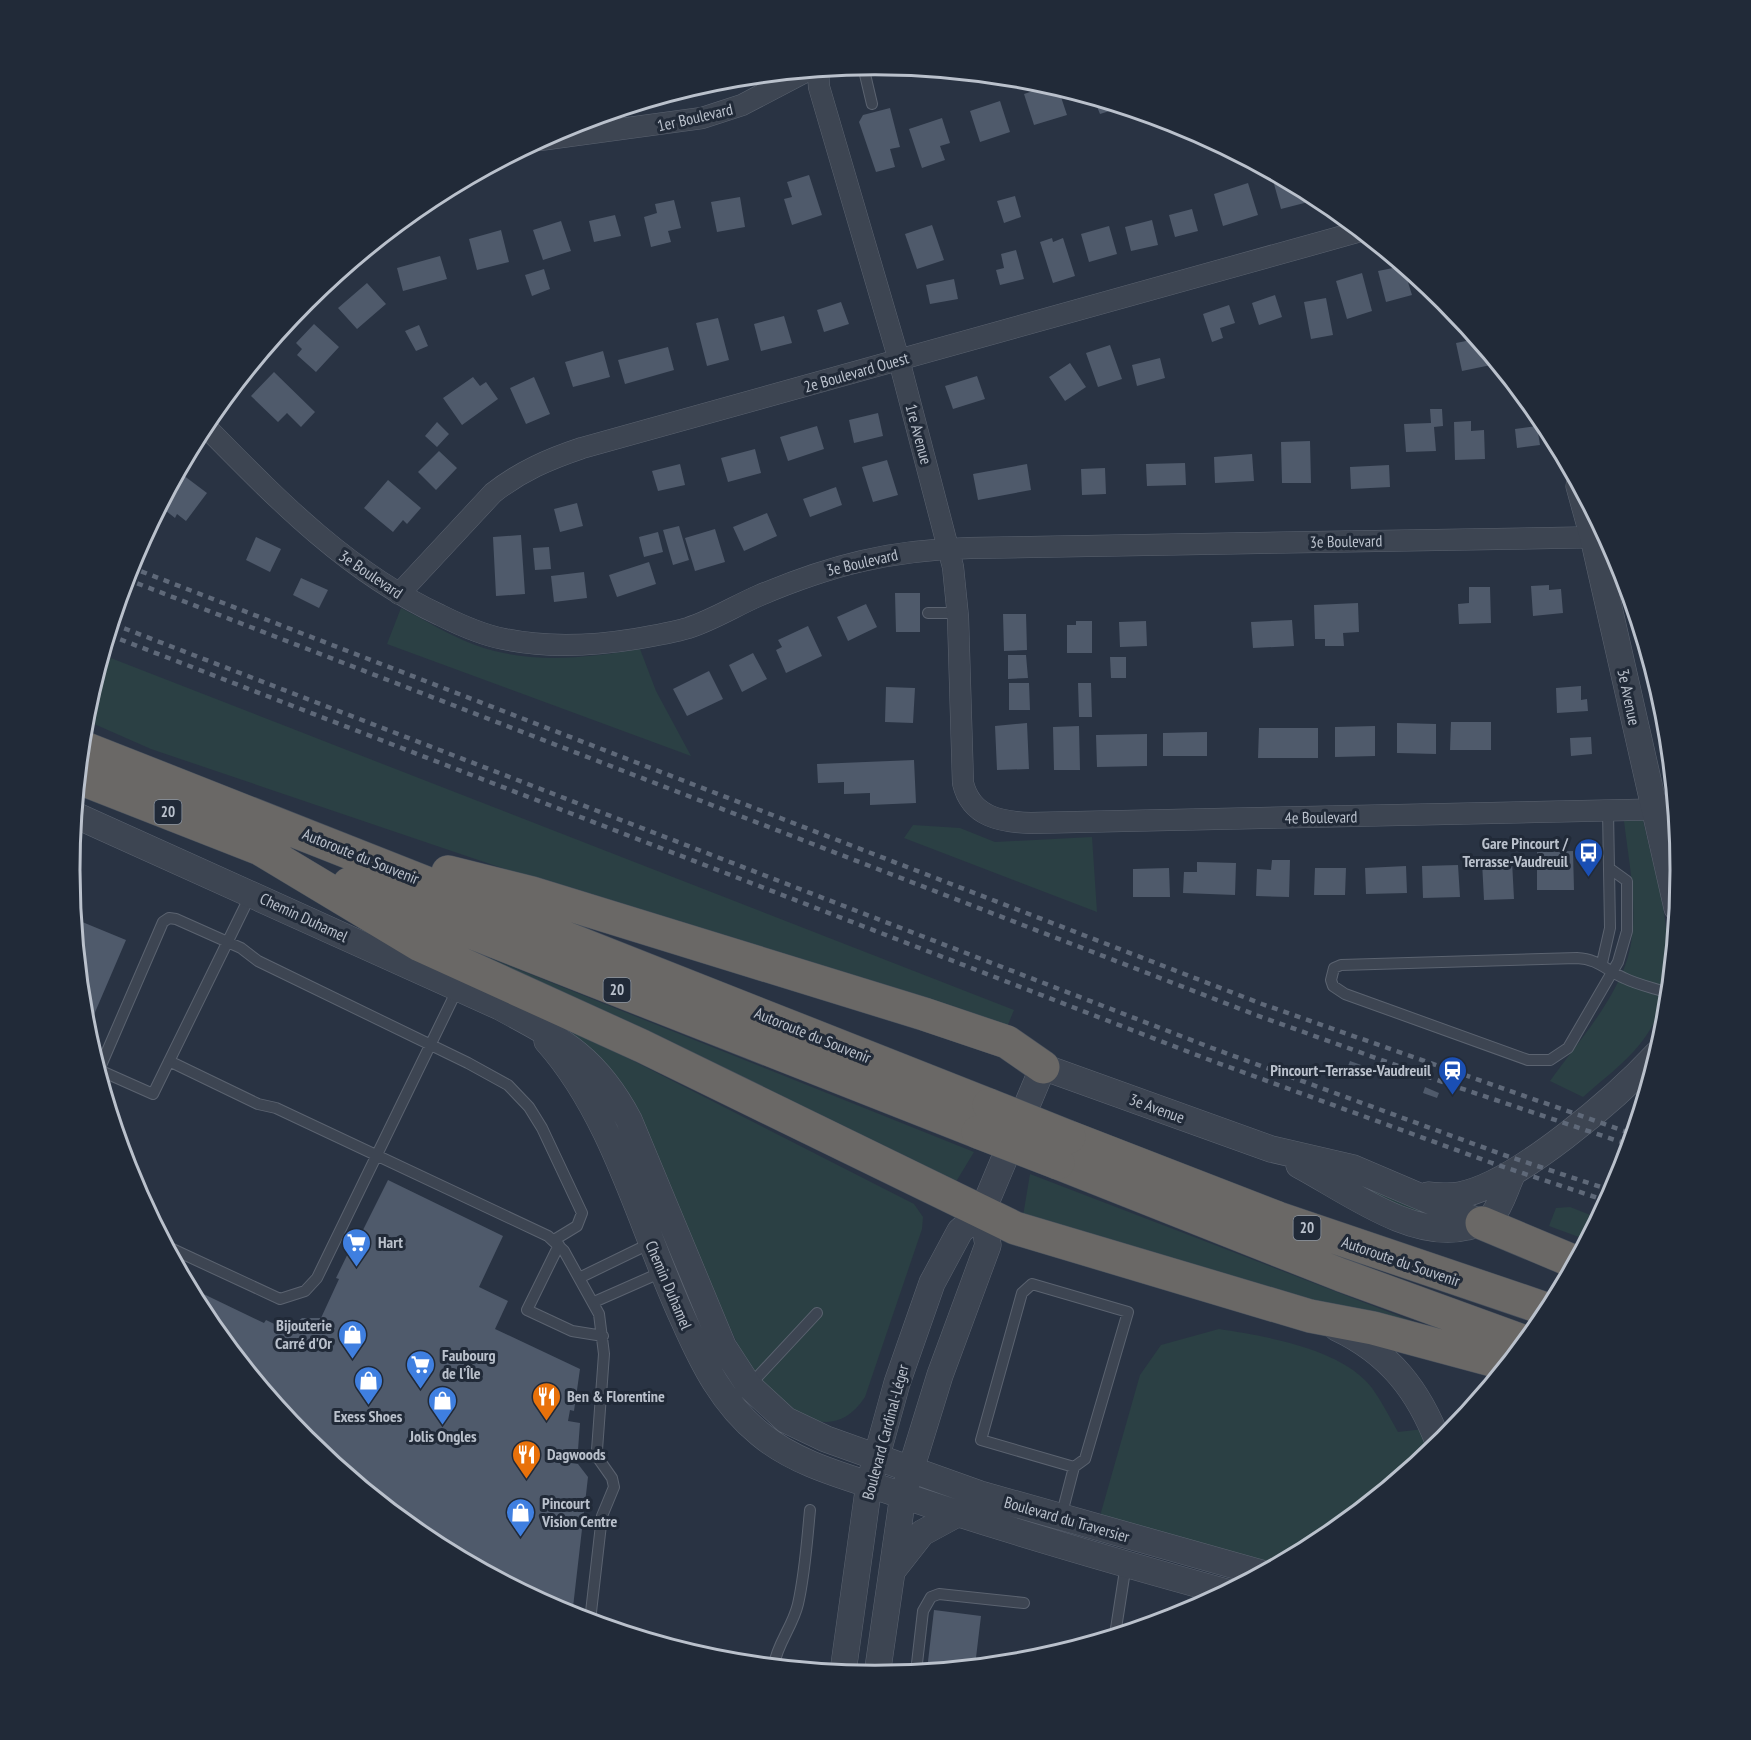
<svg xmlns="http://www.w3.org/2000/svg" width="1751" height="1740" font-family="'PT Sans Narrow',sans-serif">
	<rect width="100%" height="100%" fill="#293343"/>
	<path fill="#2b4044" d="M401 608C425 620 450 636 475 645 530 665 585 658 640 649L656 691 691 756 387 644Z
		M103 655 1014 1010 1007 1027 620 908 151 749 85 720Z
		M1643 820C1659 892 1692 980 1640 1044 1624 1064 1602 1080 1583 1097L1550 1081C1577 1043 1614 1003 1628 957 1640 915 1629 864 1624 821Z
		M913 825 960 828 995 842 1092 837 1097 912 904 838Z
		M430 934 974 1152 954 1185Z
		M563 1025 914 1204 923 1217 922 1229 865 1397C827 1454 776 1400 747 1365L615 1076Z
		M1030 1174 1459 1339V1344L1023 1216Z
		M1355 1183 1445 1221 1419 1219Z
		M1570 1207 1598 1218 1587 1240 1549 1226 1556 1208Z
		M1219 1329C1265 1336 1343 1349 1372 1388 1382 1402 1390 1418 1398 1432L1441 1427 1453 1430 1445 1440 1323 1540 1277 1564 1100 1516 1140 1375 1161 1345Z"/>
	<path fill="#4f5a6b" d="M1051 85 1058 88 1067 115 1034 125 1024 94Z
		M1094 99 1122 107 1100 114Z
		M1000 101 1010 132 980 142 970 111Z
		M890 108 900 147 890 149 895 167 876 172 859 122 863 115Z
		M942 118 950 143 940 146 945 160 922 168 909 129Z
		M809 175 822 215 792 225 784 199 792 197 787 182Z
		M1286 180 1295 185 1320 199 1281 209 1274 184Z
		M1248 183 1258 215 1223 226 1214 194Z
		M1015 196 1021 217 1004 223 997 201Z
		M740 197 745 227 717 232 711 202Z
		M674 200 681 228 668 231 671 242 651 247 644 217 657 213 655 204Z
		M1192 209 1198 231 1175 237 1169 215Z
		M615 215 621 236 594 242 589 221Z
		M1152 220 1158 245 1131 251 1125 227Z
		M561 221 571 251 543 260 533 230Z
		M932 225 944 260 917 269 905 234Z
		M1109 226 1117 254 1089 262 1081 234Z
		M501 230 509 262 477 270 469 239Z
		M1052 238 1053 242 1063 238 1075 276 1053 283 1040 242Z
		M1016 250 1024 279 1000 285 996 270 1004 268 1001 254Z
		M440 256 447 279 403 291 397 268Z
		M1403 266 1412 295 1386 302 1378 271Z
		M544 269 550 289 532 296 525 275Z
		M1362 273 1372 311 1347 319 1336 281Z
		M954 279 958 299 930 304 926 285Z
		M367 283 386 304 357 329 338 308Z
		M1275 295 1282 317 1259 325 1252 303Z
		M1326 298 1333 335 1311 339 1304 302Z
		M841 302 849 324 824 332 817 310Z
		M1229 305 1235 323 1220 328 1223 338 1212 342 1203 314Z
		M784 316 792 343 761 351 754 324Z
		M718 318 729 360 707 366 696 323Z
		M314 324 339 347 316 372 297 355 302 349 296 343Z
		M419 325 428 346 416 351 405 331Z
		M1476 339 1488 353 1491 365 1462 371 1456 343Z
		M1110 345 1122 379 1098 387 1086 353Z
		M668 347 674 370 625 384 618 360Z
		M603 351 610 377 573 387 565 362Z
		M1160 358 1165 378 1137 386 1132 365Z
		M1070 363 1086 387 1065 401 1049 377Z
		M274 372 315 412 301 427 287 413 278 422 251 396Z
		M977 376 985 399 953 409 945 386Z
		M473 377 480 386 486 382 498 399 462 425 443 398Z
		M534 377 550 414 526 424 510 388Z
		M1430 409H1442L1443 426 1434 427 1436 451 1406 452 1404 424 1431 423Z
		M878 413 883 436 854 443 849 420Z
		M1471 421V431L1484 430 1485 459 1455 460 1454 422Z
		M437 422 449 434 437 447 425 436Z
		M817 426 824 449 788 461 780 437Z
		M1537 426 1540 445 1517 448 1515 429Z
		M1310 441 1311 483H1282L1281 442Z
		M755 449 761 473 728 482 721 458Z
		M439 451 457 468 436 490 418 472Z
		M1252 454 1254 481 1215 483 1214 457Z
		M887 460 898 495 873 502 862 467Z
		M1185 463 1186 485 1147 486 1146 464Z
		M680 464 685 485 658 491 652 471Z
		M1027 464 1031 490 978 500 973 474Z
		M1389 465 1390 487 1351 489 1350 467Z
		M1105 468 1106 494 1082 495 1081 469Z
		M179 472 207 493 186 521 177 514 175 518 161 507Z
		M388 480 421 508 407 524 403 520 393 532 364 508Z
		M836 487 842 505 810 517 803 499Z
		M577 503 583 526 560 532 554 509Z
		M767 513 777 536 744 551 733 527Z
		M679 526 689 560 673 565 663 530Z
		M715 529 725 562 695 571 685 538Z
		M658 532 663 552 644 557 639 537Z
		M521 535 525 594 496 596 493 537Z
		M256 537 281 549 270 572 246 560Z
		M549 547 551 569 535 570 533 548Z
		M649 562 656 584 617 597 609 575Z
		M584 572 587 598 554 602 551 576Z
		M301 578 328 590 319 608 293 595Z
		M1549 585V590L1561 589 1563 613 1533 616 1531 586Z
		M1469 587H1490L1491 623 1459 624 1458 604 1469 603Z
		M895 593H920V632H896Z
		M1358 603 1359 632 1343 633 1344 646H1325V639H1315L1314 605Z
		M866 604 877 627 848 641 837 617Z
		M1003 614H1026L1027 650 1004 651Z
		M1292 620 1294 646 1253 648 1251 622Z
		M1076 621H1092V653H1067V625H1076Z
		M1146 621 1147 646 1120 647 1119 622Z
		M808 626 822 656 786 673 776 650 782 647 778 640Z
		M753 653 767 679 742 692 729 665Z
		M1008 655H1026L1028 678 1008 679Z
		M1110 657H1126V678H1111Z
		M709 671 723 699 687 716 673 689Z
		M1009 683H1029L1030 710H1009Z
		M1078 683H1091L1092 717H1079Z
		M1581 686V700L1587 699 1588 711 1557 713 1556 688Z
		M886 687 915 688 913 723 885 722Z
		M1451 722H1491V750H1450Z
		M1027 723 1029 769 997 770 995 726Z
		M1397 723 1436 724V754L1397 753Z
		M1079 726 1080 770H1054L1053 727Z
		M1375 726V756L1335 757V727Z
		M1259 728H1318V758H1258Z
		M1207 732V756H1163V733Z
		M1147 734V766L1097 767 1096 735Z
		M1591 737 1592 754 1571 756 1570 738Z
		M914 760 916 803 870 805V793L844 794V782L818 783 817 764Z
		M1573 851 1574 890H1537V852Z
		M1272 860H1290L1289 897 1256 896 1257 869 1271 870Z
		M1512 861 1514 899 1484 900 1482 862Z
		M1197 862 1236 863 1235 895 1183 893 1184 872H1197Z
		M1458 865 1460 897 1423 898 1422 866Z
		M1406 866 1407 893 1366 894 1365 868Z
		M1169 868 1170 897H1133V869Z
		M1315 868H1346L1345 895H1314Z
		M75 919 126 940 87 1031 85 1027Z
		M1350 1061 1364 1066 1362 1071 1348 1066Z
		M1425 1087 1439 1093 1437 1098 1423 1093Z
		M388 1180 503 1236 479 1287 508 1301 495 1329 580 1369 574 1411 570 1410 568 1421 580 1423 578 1450 566 1449 564 1462 578 1464 588 1477 572 1616 428 1540 306 1439 206 1317 189 1287 264 1323 266 1320 287 1330 302 1318H321L339 1279 336 1278 356 1237 359 1238Z
		M934 1610 981 1616 975 1666 927 1670Z"/>
	<g fill="none" stroke-linecap="round" stroke-linejoin="round">
		<defs>
			<path id="service" d="M863 66 872 104
				M928 613H958
				M1609 868 1627 881V931L1618 962 1568 1048 1550 1060H1528L1345 994 1333 986 1331 980 1334 968 1341 965 1577 958C1598 959 1606 970 1624 978 1638 985 1654 988 1669 993
				M1602 963 1610 928 1608 811
				M169 1061 258 1104 276 1108 548 1236 564 1251 599 1314 604 1354 597 1450 598 1458 612 1478 614 1487 602 1516 590 1621
				M99 1070 163 922 169 918 176 919 241 948 258 961 468 1063 508 1085 529 1107 542 1128 582 1213 577 1226 554 1240
				M99 1070 153 1094 251 894
				M559 1245 527 1310 572 1331 603 1336
				M168 1247 280 1299 305 1291 317 1278 458 988
				M579 1278 651 1243
				M1032 1284 1128 1312 1085 1459 1074 1467 981 1440 1022 1293Z
				M594 1302 662 1272
				M749 1386 817 1313
				M1061 1517 1074 1467
				M1115 1635 1126 1564
				M1070 1646 1076 1647
				M774 1665C777 1644 793 1626 798 1604 805 1573 807 1541 810 1510
				M916 1672 923 1611 931 1597 939 1594 1024 1603"/>
			<path id="minor" d="M818 70 819 87 899 360 953 567 958 617 963 783C971 817 1001 822 1031 823L1675 809
				M540 140 702 118 742 105 807 71
				M204 425C276 498 347 572 440 615 460 625 482 635 504 639 547 648 592 646 635 639 653 636 671 633 688 628 713 620 735 606 758 596 831 565 890 550 970 548L1606 537
				M399 594 493 493C521 471 549 459 582 448L1361 231"/>
			<path id="tertiary" d="M1579 486 1593 537 1677 908
				M75 815 500 1007C561 1040 595 1056 629 1120L723 1346 749 1386 786 1420 826 1439 980 1494 1261 1573
				M547 1041C615 1117 642 1231 684 1321 703 1364 723 1404 760 1434 798 1466 852 1478 898 1494 1006 1530 1116 1562 1226 1592
				M1299 1165C1346 1190 1413 1241 1467 1227 1476 1225 1486 1223 1492 1216 1501 1206 1506 1187 1512 1175
				M1428 1195C1439 1196 1450 1197 1460 1195 1517 1184 1617 1097 1657 1054
				M1337 1328C1390 1353 1419 1391 1439 1444
				M893 1570 922 1533 957 1514
				M843 1672 869 1484 897 1383 932 1283 960 1231 982 1212 1043 1067 1271 1149 1353 1168 1482 1223
				M877 1675 903 1495 940 1375 988 1245 982 1212"/>
			<path id="trunk" d="M82 747 989 1105
				M79 778 276 855
				M257 847 420 945 642 1046 1015 1228 1310 1316 1373 1328 1507 1364
				M448 872 532 893 924 1014 1007 1042 1043 1067
				M349 884 978 1132
				M1069 1137 1278 1218 1549 1310
				M1058 1163 1341 1275 1525 1342
				M1482 1223 1575 1262"/>
		</defs>
		<use href="#service" stroke="#5b6370" stroke-width="12"/>
		<use href="#minor" stroke="#5b6370" stroke-width="22"/>
		<use href="#tertiary" stroke="#5b6370" stroke-width="27"/>
		<use href="#trunk" stroke="#47505d" stroke-width="34"/>
		<use href="#service" stroke="#3d4552" stroke-width="10"/>
		<use href="#minor" stroke="#3d4552" stroke-width="21"/>
		<use href="#tertiary" stroke="#3d4552" stroke-width="26"/>
		<use href="#trunk" stroke="#6a6866" stroke-width="33"/>
		<path stroke="#5f6979" stroke-width="4.5" stroke-dasharray="6 6" stroke-linecap="butt" d="M130 567 1262 1004 1633 1134
			M126 579 1256 1015 1454 1086 1630 1145
			M113 624 1212 1048 1504 1155 1613 1191
			M109 635 1207 1059 1492 1163 1607 1201"/>
		<defs>
			<path id="trunk-bridge" d="M989 1105 1069 1137
				M978 1132 1058 1163"/>
		</defs>
		<use href="#trunk-bridge" stroke="#47505d" stroke-width="34" stroke-linecap="butt"/>
		<use href="#trunk-bridge" stroke="#6a6866" stroke-width="33"/>
	</g>
	<defs>
		<symbol id="bus-pin" viewBox="-11 -11 22 30"><path d="M0 17L-7.5 6A9.5 9.5 0 1 1 7.5 6Z" fill="#1a4fb4" stroke="#212a38"/><path d="M-5-6H5V4H4V6H2V4H-2V6H-4V4H-5ZM-3.5-4V0h7V-4ZM-3.5 1.2v1.5H-2V1.2ZM2 1.2v1.5H3.5V1.2Z" fill="#fff"/></symbol>
		<symbol id="station-pin" viewBox="-11 -11 22 30"><path d="M0 17L-7.5 6A9.5 9.5 0 1 1 7.5 6Z" fill="#1a4fb4" stroke="#212a38"/><path d="M-3-6H3Q5-6 5-4V2Q5 4 3 4L4.5 6H3L1.5 4h-3L-3 6H-4.5L-3 4Q-5 4-5 2V-4Q-5-6-3-6ZM-3.5-4v3h7v-3ZM-3.5 1v1.5H-2V1ZM2 1v1.5H3.5V1Z" fill="#fff"/></symbol>
		<symbol id="supermarket-pin" viewBox="-11 -11 22 30"><path d="M0 17L-7.5 6A9.5 9.5 0 1 1 7.5 6Z" fill="#3f7fe0" stroke="#212a38"/><path d="M-6-5.5h2.5l.6 2H6L4.5 2H-2.5L-4.4-4H-6ZM-1.5 3.2a1.3 1.3 0 1 0 .1 0ZM3 3.2a1.3 1.3 0 1 0 .1 0Z" fill="#fff"/></symbol>
		<symbol id="shop-pin" viewBox="-11 -11 22 30"><path d="M0 17L-7.5 6A9.5 9.5 0 1 1 7.5 6Z" fill="#3f7fe0" stroke="#212a38"/><path d="M-5-2.5h2.3a2.7 3.5 0 0 1 5.4 0H5L5.5 6h-11ZM-1.5-2.5h3a1.5 2.3 0 0 0-3 0Z" fill="#fff"/></symbol>
		<symbol id="restaurant-pin" viewBox="-11 -11 22 30"><path d="M0 17L-7.5 6A9.5 9.5 0 1 1 7.5 6Z" fill="#e8710a" stroke="#212a38"/><path d="M-5-6h1v4h1v-4h1v4h1v-4h1v5L-1.5 .5V6h-2V.5L-5-1ZM5-6V6H3V1.5H1.5Q1.5-4 5-6Z" fill="#fff"/></symbol>
	</defs>
	<g fill-rule="evenodd">
		<use href="#bus-pin" x="1572" y="836" width="33" height="45"/>
		<use href="#station-pin" x="1436" y="1054" width="33" height="45"/>
		<use href="#supermarket-pin" x="340" y="1226" width="33" height="45"/>
		<use href="#shop-pin" x="336" y="1318" width="33" height="45"/>
		<use href="#supermarket-pin" x="404" y="1348" width="33" height="45"/>
		<use href="#shop-pin" x="352" y="1364" width="33" height="45"/>
		<use href="#restaurant-pin" x="530" y="1380" width="33" height="45"/>
		<use href="#shop-pin" x="426" y="1384" width="33" height="45"/>
		<use href="#restaurant-pin" x="510" y="1438" width="33" height="45"/>
		<use href="#shop-pin" x="504" y="1496" width="33" height="45"/>
	</g>
	<g text-anchor="middle" stroke-width="6" stroke-linejoin="round" paint-order="stroke">
		<g fill="#212a38" stroke="#8c94a0" stroke-width="1.5">
			<rect x="154.5" y="800" width="27" height="24" rx="4.5"/>
			<rect x="603.5" y="978" width="27" height="24" rx="4.5"/>
			<rect x="1293.5" y="1216" width="27" height="24" rx="4.5"/>
		</g>
		<g font-size="15" font-weight="bold" fill="#bac1cc">
			<text x="168" y="817">20</text>
			<text x="617" y="995">20</text>
			<text x="1307" y="1233">20</text>
		</g>
		<g font-size="16" fill="#bac1cc" stroke="#212a38">
			<text transform="translate(695 117) rotate(-13)" y="6">1er Boulevard</text>
			<text transform="translate(856 372) rotate(-16)" y="6">2e Boulevard Ouest</text>
			<text transform="translate(919 434) rotate(75)" y="6">1re Avenue</text>
			<text transform="translate(1346 541) rotate(-1)" y="6">3e Boulevard</text>
			<text transform="translate(862 562) rotate(-13)" y="6">3e Boulevard</text>
			<text transform="translate(371 574) rotate(34)" y="6">3e Boulevard</text>
			<text transform="translate(1629 697) rotate(78)" y="6">3e Avenue</text>
			<text transform="translate(1321 817) rotate(-1)" y="6">4e Boulevard</text>
			<text transform="translate(361 856) rotate(22)" y="6">Autoroute du Souvenir</text>
			<text transform="translate(304 917) rotate(25)" y="6">Chemin Duhamel</text>
			<text transform="translate(813 1035) rotate(22)" y="6">Autoroute du Souvenir</text>
			<text transform="translate(1157 1108) rotate(20)" y="6">3e Avenue</text>
			<text transform="translate(1401 1261) rotate(19)" y="6">Autoroute du Souvenir</text>
			<text transform="translate(669 1285) rotate(67)" y="6">Chemin Duhamel</text>
			<text transform="translate(885 1432) rotate(-75)" y="6">Boulevard Cardinal-Léger</text>
			<text transform="translate(1067 1519) rotate(16)" y="6">Boulevard du Traversier</text>
		</g>
		<g font-size="16" font-weight="bold" fill="#bac1cc" stroke="#212a38" text-anchor="start">
			<text x="1568" y="849" text-anchor="end">Gare Pincourt /<tspan x="1568" dy="18">Terrasse-Vaudreuil</tspan></text>
			<text x="1431" y="1076" text-anchor="end">Pincourt–Terrasse-Vaudreuil</text>
			<text x="378" y="1248">Hart</text>
			<text x="332" y="1331" text-anchor="end">Bijouterie<tspan x="332" dy="18">Carré d'Or</tspan></text>
			<text x="442" y="1361">Faubourg<tspan x="442" dy="18">de l’Île</tspan></text>
			<text x="567" y="1402">Ben &amp; Florentine</text>
			<text x="368" y="1422" text-anchor="middle">Exess Shoes</text>
			<text x="443" y="1442" text-anchor="middle">Jolis Ongles</text>
			<text x="547" y="1460">Dagwoods</text>
			<text x="542" y="1509">Pincourt<tspan x="542" dy="18">Vision Centre</tspan></text>
		</g>
	</g>
	<path d="M0 0H1751V1740H0ZM80 870a795 795 0 1 1 1590 0a795 795 0 1 1-1590 0Z" fill="#212a38" fill-rule="evenodd"/>
	<path fill="none" stroke="#bac1cc" stroke-width="3" d="M80 870a795 795 0 1 1 1590 0a795 795 0 1 1-1590 0Z"/>
</svg>
